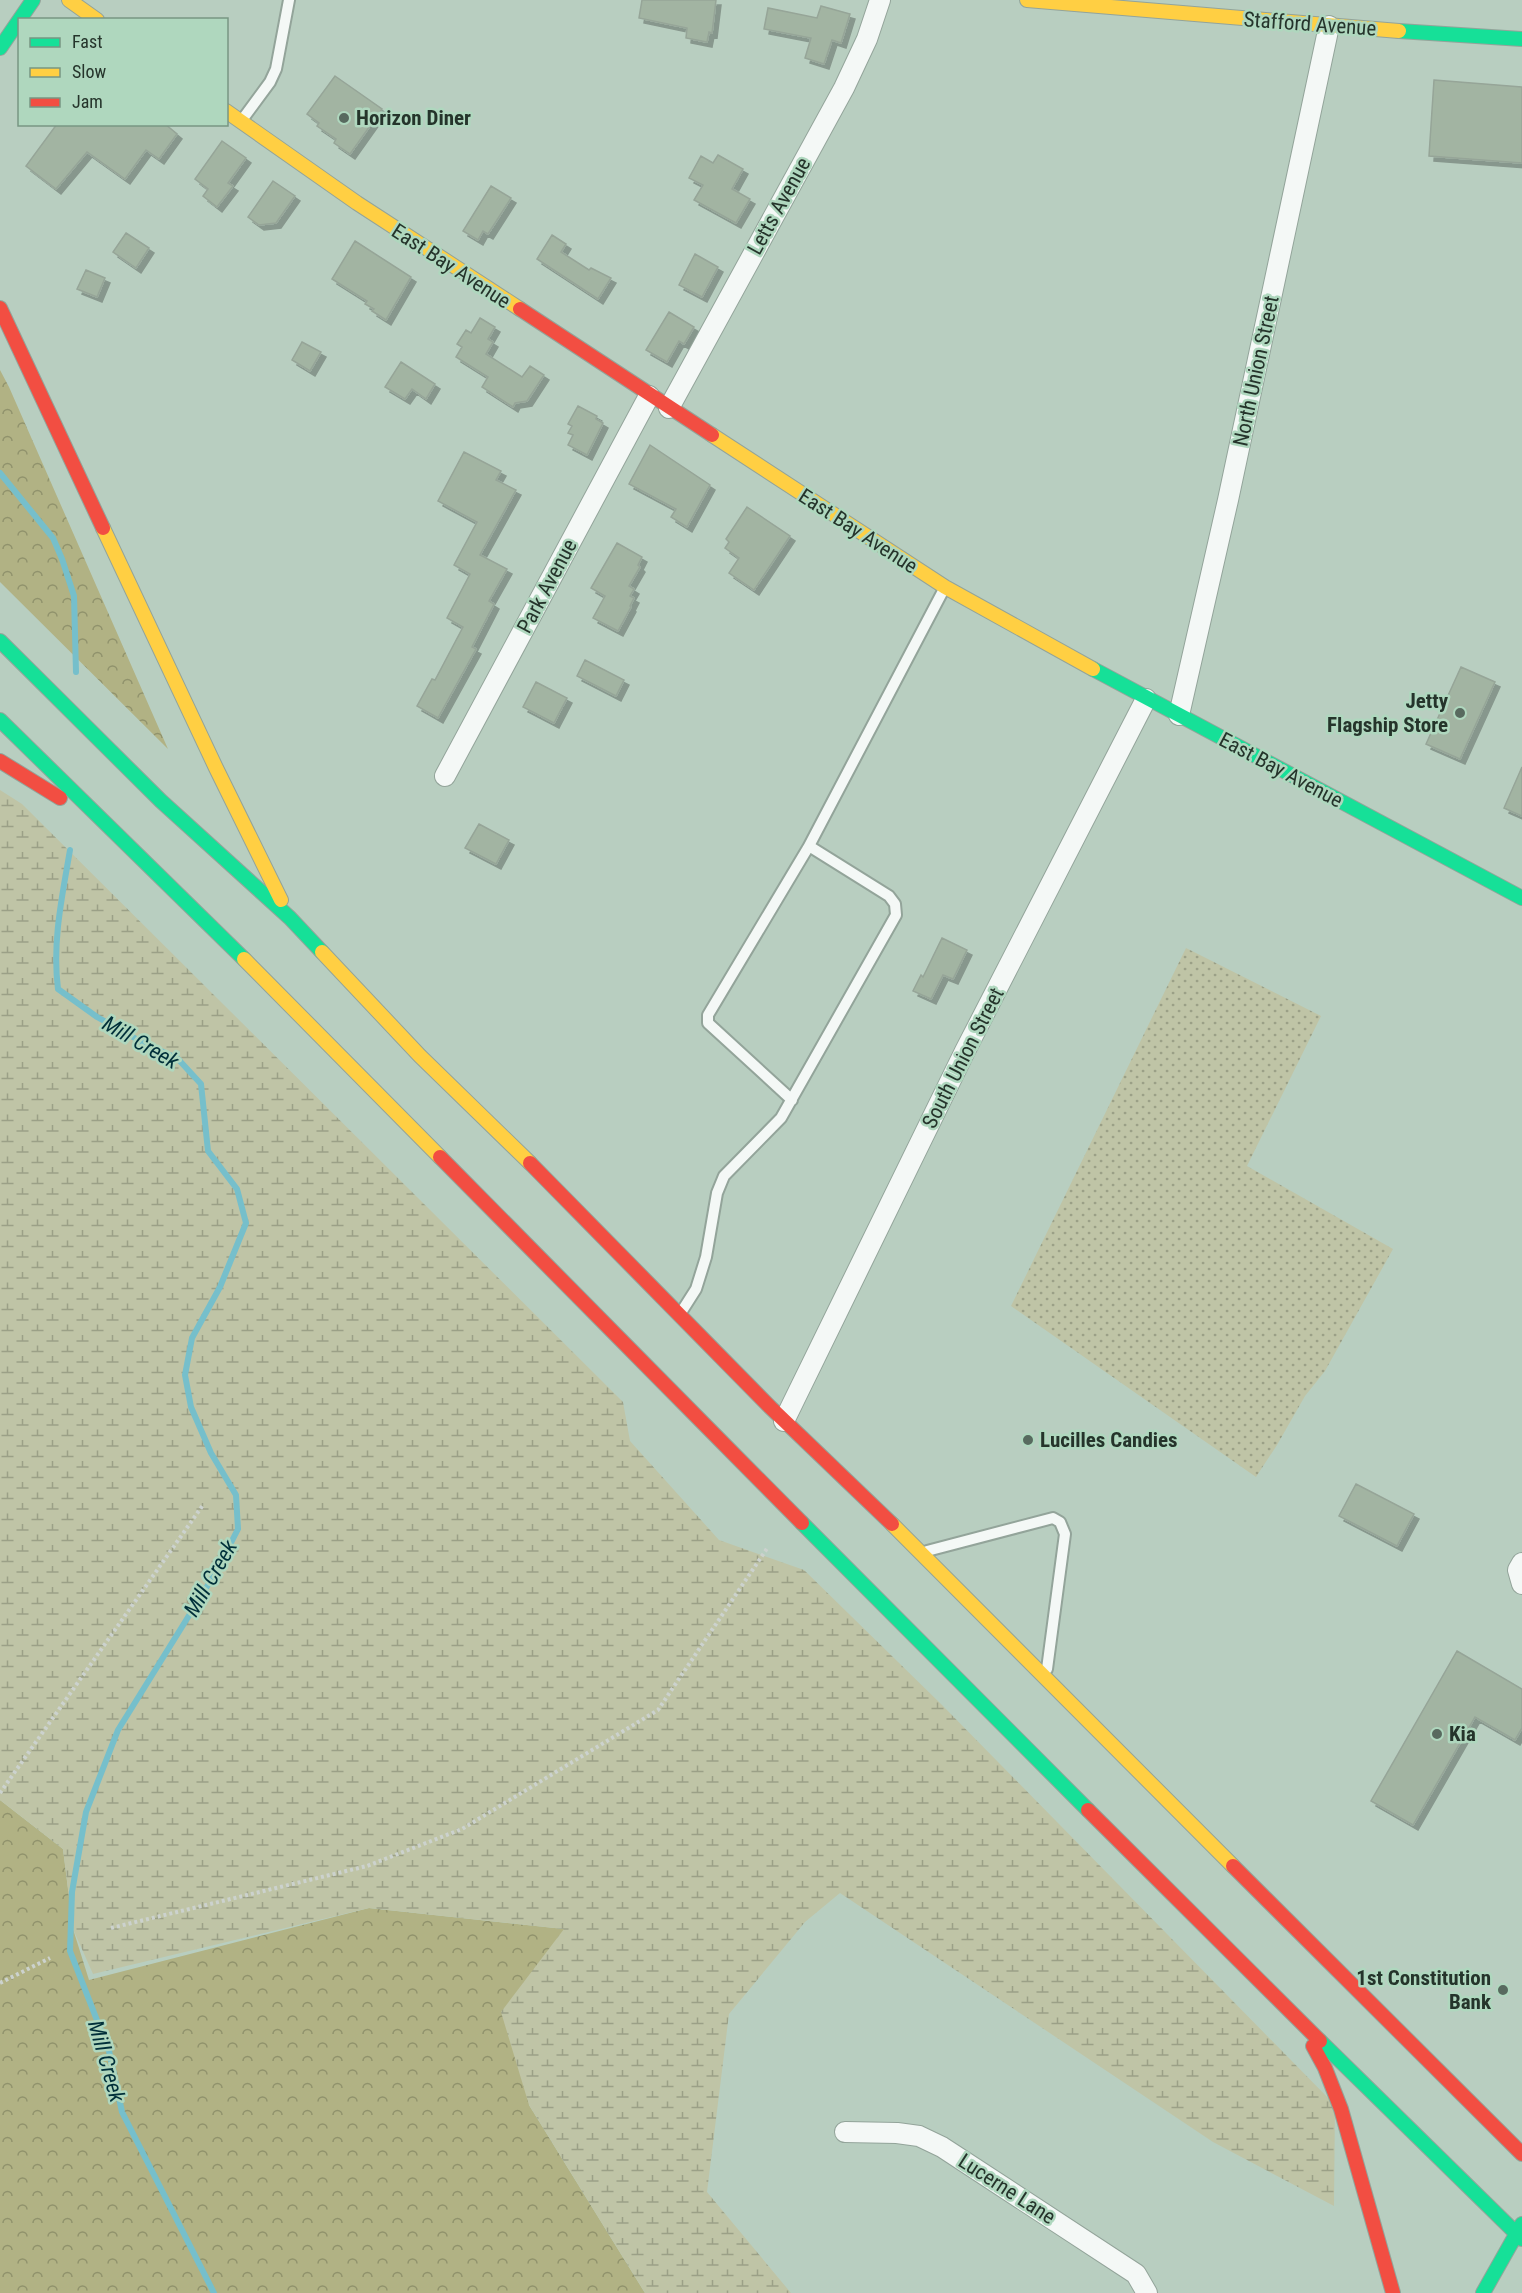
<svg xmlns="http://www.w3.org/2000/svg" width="1522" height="2293" font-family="'Roboto Condensed',sans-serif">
	<defs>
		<pattern id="grass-dots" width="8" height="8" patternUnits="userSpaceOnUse" patternTransform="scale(1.5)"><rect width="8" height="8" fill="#bfc4a6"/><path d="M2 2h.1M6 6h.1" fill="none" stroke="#9ba087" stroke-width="1.8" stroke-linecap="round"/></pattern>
		<pattern id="forest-crowns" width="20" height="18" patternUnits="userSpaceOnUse" patternTransform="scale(1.5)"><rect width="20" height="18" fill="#b1b284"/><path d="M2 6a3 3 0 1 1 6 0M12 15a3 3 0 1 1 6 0" fill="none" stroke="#90926c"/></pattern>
		<pattern id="wetland-marsh" width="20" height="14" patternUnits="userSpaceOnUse" patternTransform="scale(1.5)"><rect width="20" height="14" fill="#bfc4a6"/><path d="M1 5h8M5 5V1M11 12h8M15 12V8" fill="none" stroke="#9ba087"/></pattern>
		<filter id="shadow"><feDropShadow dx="5" dy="5" stdDeviation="0" flood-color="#0004"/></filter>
	</defs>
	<rect width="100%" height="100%" fill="#b8cec0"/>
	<path fill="url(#grass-dots)" d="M1186 948 1321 1016 1247 1166 1393 1249 1325 1371 1305 1396 1277 1445 1256 1477 1011 1306Z"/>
	<path fill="url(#forest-crowns)" d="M0 370 9 387 168 749 0 582Z
		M0 1800 63 1849 73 1929 89 1980 369 1908 564 1929 529 2105 645 2293H0Z"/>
	<path fill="url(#wetland-marsh)" d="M0 790 22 804 623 1402 630 1441 719 1540 804 1570 942 1705 1335 2105 1334 2206 1213 2142 840 1893 805 1922 729 2014 707 2192 791 2293H645L529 2105 501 2012 564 1929 369 1908 93 1974 73 1929 63 1849 0 1800Z"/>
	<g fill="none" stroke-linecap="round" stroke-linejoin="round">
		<path stroke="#76bfcb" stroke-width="6" d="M0 473 53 538 62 559 74 596 76 672
			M70 850C62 897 52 942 58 989L97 1017 140 1041 178 1059 201 1084 208 1151 237 1189 246 1223 220 1287 192 1338 185 1375 191 1407 211 1453 236 1495 238 1529 216 1572 118 1730 86 1812 72 1892 70 1951 109 2051 122 2112 214 2293"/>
	</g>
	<path fill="#a2b4a2" stroke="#96a598" stroke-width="1.5" filter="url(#shadow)" d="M642 0H716L712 33 709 32 707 42 686 38 687 28 639 18Z
		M821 6 850 14 841 43 832 40 824 64 805 58 811 38 764 29 768 8 817 18Z
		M335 76 382 109 350 154 334 143 336 139 317 126 319 123 307 114Z
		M1434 80 1522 87V163L1429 156Z
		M57 124H165L177 134 159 159 146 150 125 179 87 152 56 189 26 166Z
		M222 141 246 158 228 183 233 186 217 207 203 196 208 189 195 179Z
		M718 155 743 169 732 189 750 199 736 223 694 200 703 185 689 178 701 156 713 163Z
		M273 181 295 196 276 223 259 225 248 217Z
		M491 186 511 198 488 234 483 231 478 240 463 231Z
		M126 233 149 248 136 268 113 252Z
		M552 235 566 244 561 252 589 270 591 268 611 278 598 299 537 259Z
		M355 241 411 277 386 320 372 311 374 309 365 304 367 301 332 279Z
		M695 254 718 267 702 297 679 285Z
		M86 270 105 278 97 297 77 289Z
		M669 312 694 327 684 344 679 341 667 362 646 350Z
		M480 318 495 327 488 339 493 342 486 354 522 377 530 366 544 375 527 401 515 403 513 407 482 387 488 377 456 357 462 347 457 344 466 330 471 333Z
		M302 342 321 352 310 371 292 360Z
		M401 362 435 384 426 399 412 389 405 399 385 387Z
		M578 406 597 416 596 419 603 423 587 455 568 445 573 435 568 433 572 426 568 424Z
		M650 445 710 485 687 527 671 517 676 509 629 484Z
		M464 452 501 471 496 480 516 490 480 555 507 569 489 601 494 604 472 647 476 649 438 718 417 706 432 679 435 680 463 627 447 618 470 574 454 565 477 522 438 501Z
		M747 507 790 536 754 590 729 573 739 558 725 548 729 542 726 539Z
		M617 543 642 557 638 565 640 567 629 586 634 589 630 596 634 598 630 606 631 607 618 631 593 618 605 596 591 588Z
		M585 660 624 680 616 696 577 676Z
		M1461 667 1495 682 1460 759 1426 744Z
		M536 682 567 698 554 723 523 707Z
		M1522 767V816L1504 808Z
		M479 824 509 840 496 864 465 848Z
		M942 938 967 950 953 979 943 975 931 999 913 991 921 975 923 977Z
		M1356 1484 1414 1514 1397 1546 1339 1516Z
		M1457 1651 1522 1689V1728L1515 1740 1475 1717 1413 1825 1371 1801Z"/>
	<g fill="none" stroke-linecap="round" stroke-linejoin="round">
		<defs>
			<path id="lane" d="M242 120 270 82 276 69 289 0
				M792 1100 708 1023V1015L809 846
				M682 1311 696 1289 706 1257 717 1193 724 1176 781 1118 896 915 895 904 889 896 809 846 944 589
				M927 1551 1053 1518 1060 1522 1065 1534 1047 1669"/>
			<path id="street" d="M669 408 844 88 867 39 880 0
				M1179 715 1228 500 1329 26
				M445 776 649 396
				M784 1421 965 1051 1146 699
				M1522 1563 1518 1570 1522 1584
				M845 2132 897 2133 919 2136 942 2147 1136 2274 1147 2293"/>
			<path id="fast" d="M1399 31 1522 39
				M0 48 33 0
				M0 641 161 801 290 918 322 952
				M1093 669 1522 898
				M0 720 244 959
				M802 1523 1088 1810
				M1320 2041 1522 2239
				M1483 2293 1522 2224"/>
			<path id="slow" d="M69 0 97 20
				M1027 0 1399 31
				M226 111 357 203 520 309
				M712 435 945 587 1093 669
				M103 528 216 768 281 900
				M322 952 420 1056 530 1163
				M244 959 440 1157
				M892 1524 1233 1866"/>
			<path id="jam" d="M0 308 103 528
				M520 309 712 435
				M0 761 60 798
				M440 1157 802 1523
				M530 1163 770 1407 892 1524
				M1088 1810 1320 2041
				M1233 1866 1522 2154
				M1313 2046 1325 2068 1341 2109 1393 2293"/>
		</defs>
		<use href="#lane" stroke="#93a49a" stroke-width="14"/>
		<use href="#street" stroke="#93a49a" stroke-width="22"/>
		<use href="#fast" stroke="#93a49a" stroke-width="16"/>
		<use href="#slow" stroke="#93a49a" stroke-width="16"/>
		<use href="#jam" stroke="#93a49a" stroke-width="16"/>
		<path stroke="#ccd2ce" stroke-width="4" stroke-dasharray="3 3" stroke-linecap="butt" d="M0 1793 203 1505
			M111 1928 367 1866 462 1829 658 1710 768 1547
			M0 1983 50 1958"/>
		<use href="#lane" stroke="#f4f8f6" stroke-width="10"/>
		<use href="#street" stroke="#f4f8f6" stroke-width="20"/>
		<use href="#fast" stroke="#16e098" stroke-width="14"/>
		<use href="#slow" stroke="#ffcf43" stroke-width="14"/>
		<use href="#jam" stroke="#f24e42" stroke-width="14"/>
	</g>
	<g fill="#586a5f" stroke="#afd7be" stroke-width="2">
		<circle cx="344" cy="118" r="6"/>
		<circle cx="1460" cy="713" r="6"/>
		<circle cx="1028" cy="1440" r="6"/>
		<circle cx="1437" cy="1734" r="6"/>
		<circle cx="1503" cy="1990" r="6"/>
	</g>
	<g text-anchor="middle" stroke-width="5" stroke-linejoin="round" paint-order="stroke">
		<g font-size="21" fill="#25342b" stroke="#afd7be">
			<text transform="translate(1310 24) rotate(4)" y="7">Stafford Avenue</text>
			<text transform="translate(779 206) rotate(-61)" y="7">Letts Avenue</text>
			<text transform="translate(451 266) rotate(33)" y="7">East Bay Avenue</text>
			<text transform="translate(1256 371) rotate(-78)" y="7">North Union Street</text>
			<text transform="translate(858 531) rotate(33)" y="7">East Bay Avenue</text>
			<text transform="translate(547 586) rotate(-62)" y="7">Park Avenue</text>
			<text transform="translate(1281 770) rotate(28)" y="7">East Bay Avenue</text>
			<text transform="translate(963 1058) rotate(-63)" y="7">South Union Street</text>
			<text transform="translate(1007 2189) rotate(33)" y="7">Lucerne Lane</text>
		</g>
		<g font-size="21" font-weight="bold" fill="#25342b" stroke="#afd7be" text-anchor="start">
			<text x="356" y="125">Horizon Diner</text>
			<text x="1448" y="708" text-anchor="end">Jetty<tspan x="1448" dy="24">Flagship Store</tspan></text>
			<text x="1040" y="1447">Lucilles Candies</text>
			<text x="1449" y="1741">Kia</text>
			<text x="1491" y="1985" text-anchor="end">1st Constitution<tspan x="1491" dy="24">Bank</tspan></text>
		</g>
		<g font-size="22" font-style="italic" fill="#002f39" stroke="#afd7be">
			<text transform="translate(141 1042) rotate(30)" y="8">Mill Creek</text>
			<text transform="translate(210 1578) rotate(-60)" y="8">Mill Creek</text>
			<text transform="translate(107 2061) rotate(74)" y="8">Mill Creek</text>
		</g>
	</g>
	<rect x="18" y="18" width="210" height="108" fill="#afd7be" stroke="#789683" stroke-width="1.5"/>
	<rect x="30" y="38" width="30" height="9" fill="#16e098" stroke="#789683" stroke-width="1.5"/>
	<text x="72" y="48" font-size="18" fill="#25342b">Fast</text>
	<rect x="30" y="68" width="30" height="9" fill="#ffcf43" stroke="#789683" stroke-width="1.5"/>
	<text x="72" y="78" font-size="18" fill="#25342b">Slow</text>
	<rect x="30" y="98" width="30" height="9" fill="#f24e42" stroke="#789683" stroke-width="1.5"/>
	<text x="72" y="108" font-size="18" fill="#25342b">Jam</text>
</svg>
